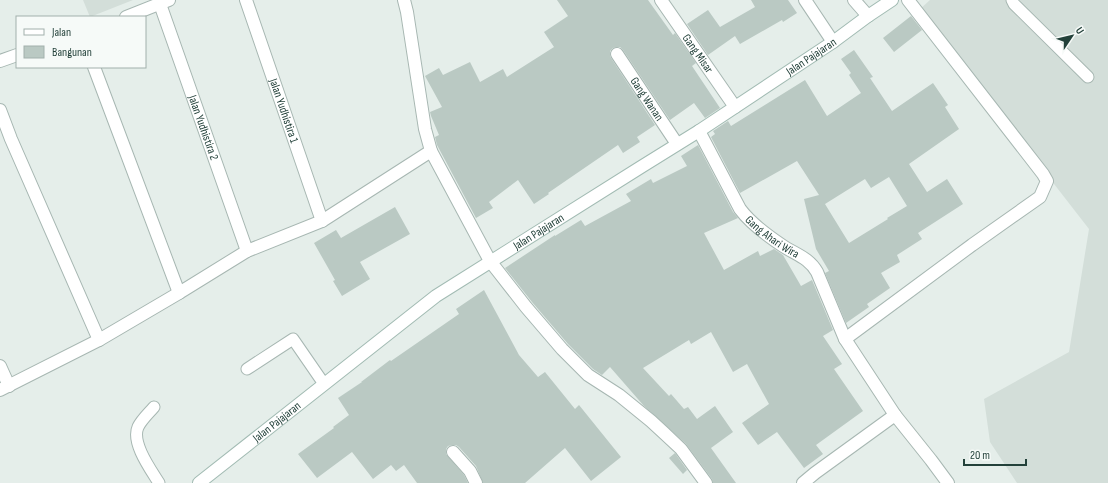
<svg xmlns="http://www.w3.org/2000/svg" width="1108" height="483" font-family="'Sofia Sans Condensed',sans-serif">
	<rect width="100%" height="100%" fill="#e5eeea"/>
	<path fill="#d3ded9" d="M83 0H133L90 17Z
		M930 0H1108V483H1017L990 442 984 399 1069 352 1089 229 919 10Z"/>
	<path fill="#bac9c3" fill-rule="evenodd" d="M557 0H648L673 35 675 33 696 63 692 66 720 108 705 118 694 103 670 120 623 50 620 47H616L613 48 610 51V55L611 58 655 125 637 137 640 142 623 153 618 145 548 193 549 194 534 204 518 180 489 202 493 208 476 218 437 145 435 137 439 135 431 116 430 112 442 107 425 76 439 68 443 75 470 62 480 82 503 69 507 77 554 47 544 32 568 16Z
		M751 0H788L797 13 783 22 782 20 740 44 735 36 708 55 687 24 708 10 720 27 755 7Z
		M911 16 922 30 894 52 883 38Z
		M854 50 873 77 870 78 892 111 933 83 948 105 945 107 959 129 909 164 927 192 947 179 963 204 918 233 922 239 897 255 900 262 881 273 890 288 867 304 869 307 846 323 825 273 829 271 816 249 804 199 819 195 797 161 740 193 711 137 715 134 713 131 728 121 731 126 805 80 827 116 861 93 849 75 851 73 841 59ZM889 177 907 206 887 218 888 219 849 243 825 204 865 179 871 188Z
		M698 145 733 212 738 218 704 233 724 270 758 251 760 256 774 249 783 255 801 286 812 280 833 330 823 336 842 364 834 369 863 411 816 445 823 454 804 468 777 432 758 445 742 423 769 404 747 364 733 372 711 332 691 344 689 340 643 368 669 396 671 394 684 409 688 407 697 419 715 406 733 432 711 448 736 483H713L712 479 686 444 644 406 610 367 602 375 593 369 568 344 532 302 505 268 555 235V236L581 220 585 226 631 201 626 194 651 179 653 183 687 166 681 156Z
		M395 207 410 234 360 262 370 279 342 296 333 281 335 280 314 243 336 230 341 238Z
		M484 290 519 355 538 377 545 372 575 409 579 405 621 457 591 481 565 448 525 483H483L476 466 459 447 456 445H452L448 446 446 449V454L464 475 468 483H417L404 465 396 471 391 465 373 479 352 452 317 478 298 454 334 428 333 427 349 415 338 398 362 382H361L390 360 391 361 459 314 456 309Z
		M675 453 687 470 683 474 669 458Z"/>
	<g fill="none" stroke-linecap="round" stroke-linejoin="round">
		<defs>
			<path id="lane" d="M1012 0 1014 4 1088 77
				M247 369 293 339 324 384
				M154 407C149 413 142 419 138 427 131 443 151 470 159 483"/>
			<g id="street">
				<path id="s1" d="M246 0 322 221"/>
				<path d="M404 0 407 12 425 129 431 151 490 261 526 307 562 349 588 375 619 395 651 421 664 433 681 449 706 483"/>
				<path id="s2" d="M661 0 735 107"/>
				<path d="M805 0 833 42"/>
				<path d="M854 0 868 16"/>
				<path d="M908 0 1043 174 1047 181 1040 197 972 245 845 339 895 415 931 460 948 483"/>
				<path id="s3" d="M160 4 247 251"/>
				<path d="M126 17 169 0"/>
				<path id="s4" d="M617 54 677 144"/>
				<path d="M0 61 17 55"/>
				<path d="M94 67 179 293"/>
				<path d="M0 110 11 139 99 340"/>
				<path id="s5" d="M699 131 740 209C751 224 768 236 783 246 797 255 809 258 817 272L845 339"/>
				<path d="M0 366 9 386"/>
				<path d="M0 390 99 340 179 293 247 251 322 221 431 151"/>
				<path d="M453 452 470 471 476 483"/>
				<path d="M803 483 815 473 895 415"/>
			</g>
			<g id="secondary">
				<path id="s6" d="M199 483 436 296 641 167 699 131 833 42 868 16 892 0"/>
			</g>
		</defs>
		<use href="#lane" stroke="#a7b7b2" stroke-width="13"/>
		<use href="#street" stroke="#a7b7b2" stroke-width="14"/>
		<use href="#secondary" stroke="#a2bbb3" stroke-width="14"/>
		<use href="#lane" stroke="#fff" stroke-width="11"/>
		<use href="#street" stroke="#fff" stroke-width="12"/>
		<use href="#secondary" stroke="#fff" stroke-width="12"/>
	</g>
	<g text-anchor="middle" stroke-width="3.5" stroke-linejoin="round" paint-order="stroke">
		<g font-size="12" fill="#23413a" stroke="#f6faf8">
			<text dy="4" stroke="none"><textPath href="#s2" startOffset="65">Gang Misar</textPath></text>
			<text dy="4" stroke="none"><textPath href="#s6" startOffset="747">Jalan Pajajaran</textPath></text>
			<text dy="4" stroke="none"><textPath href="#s4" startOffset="54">Gang Wanan</textPath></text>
			<text dy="4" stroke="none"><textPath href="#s1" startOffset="117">Jalan Yudhistira 1</textPath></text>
			<text dy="4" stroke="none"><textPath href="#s3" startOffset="131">Jalan Yudhistira 2</textPath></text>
			<text dy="4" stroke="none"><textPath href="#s6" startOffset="423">Jalan Pajajaran</textPath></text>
			<text dy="4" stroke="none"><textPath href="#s5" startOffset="131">Gang Ahari Wira</textPath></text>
			<text dy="4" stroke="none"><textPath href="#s6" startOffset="99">Jalan Pajajaran</textPath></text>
		</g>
	</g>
	<rect x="16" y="16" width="130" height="52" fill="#f6faf8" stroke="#a2b0ac"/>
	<rect x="24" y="29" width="20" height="6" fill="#ffffff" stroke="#a2b0ac"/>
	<text x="52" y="36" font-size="12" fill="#23413a">Jalan</text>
	<rect x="24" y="46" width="20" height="12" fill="#bac9c3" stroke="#a2b0ac"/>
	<text x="52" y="56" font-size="12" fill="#23413a">Bangunan</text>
	<g transform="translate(1072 36) rotate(55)" stroke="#f6faf8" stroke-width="3" paint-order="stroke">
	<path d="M0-3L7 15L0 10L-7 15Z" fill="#23413a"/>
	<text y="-6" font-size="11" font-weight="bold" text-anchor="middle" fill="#23413a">U</text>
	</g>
	<path d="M964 459v6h62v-6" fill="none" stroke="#23413a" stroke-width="2"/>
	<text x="970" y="459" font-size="12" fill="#23413a" stroke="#f6faf8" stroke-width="3" paint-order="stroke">20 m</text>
</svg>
